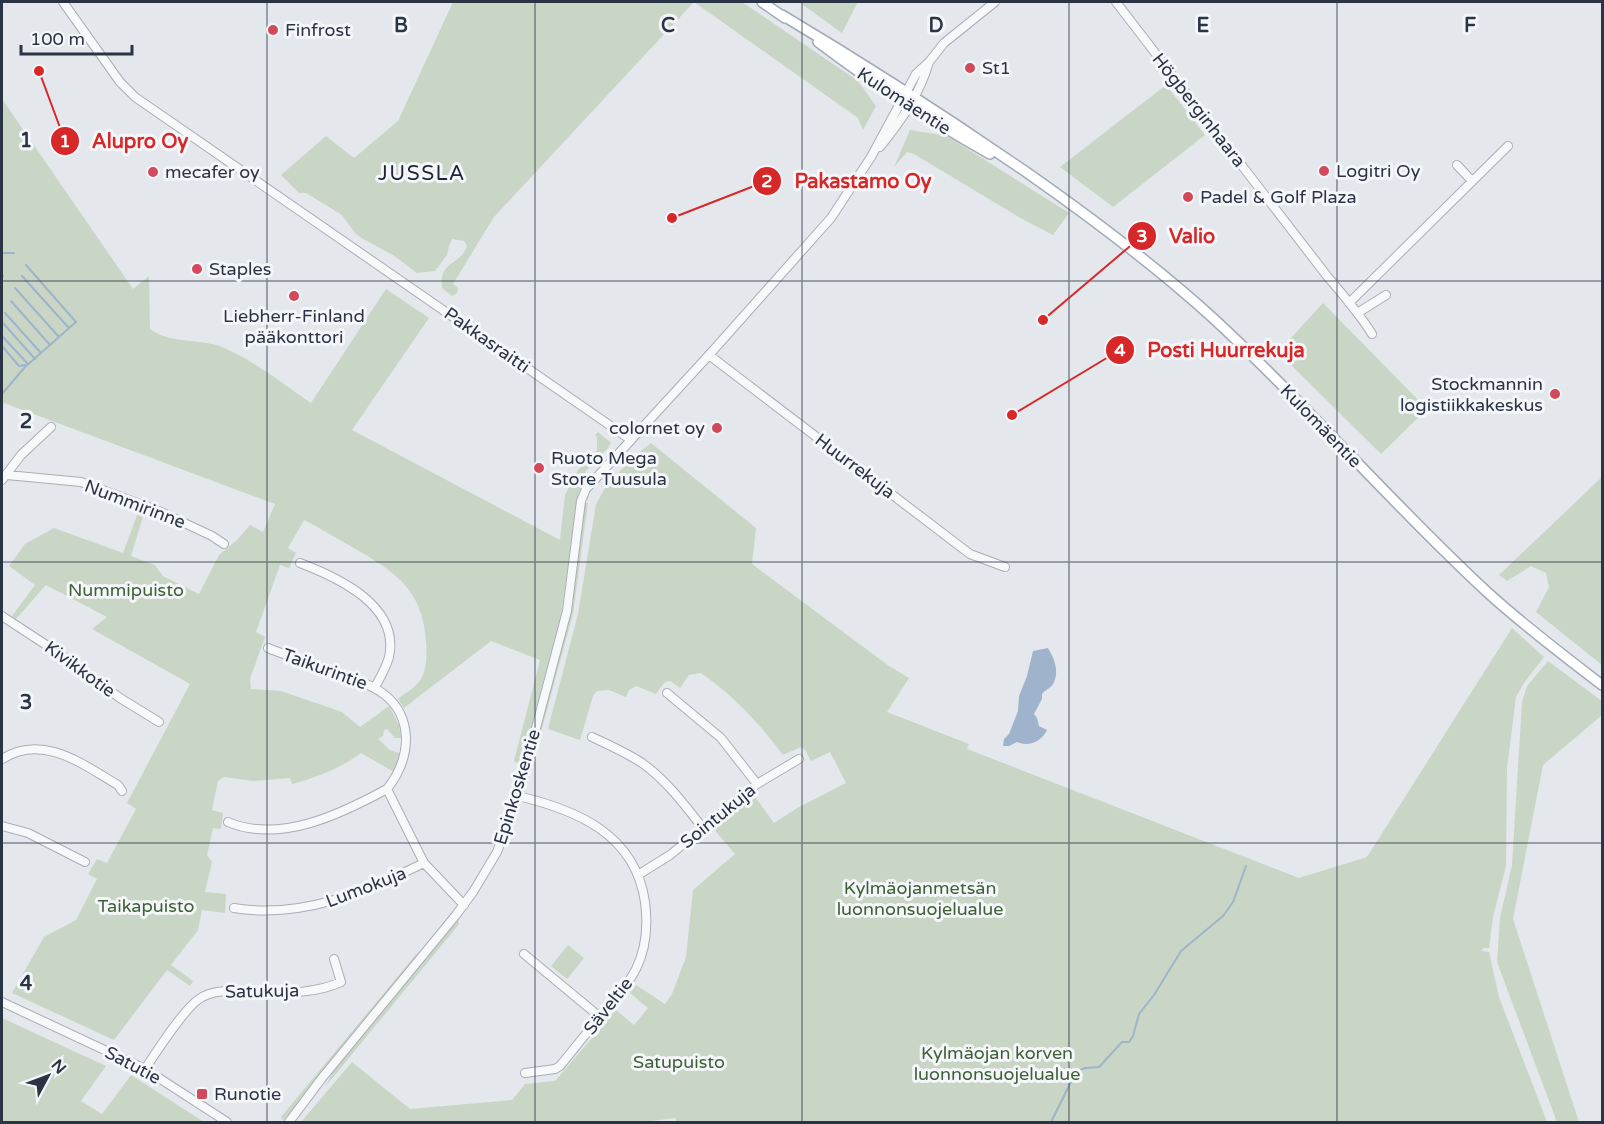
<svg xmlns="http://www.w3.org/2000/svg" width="1604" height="1124" font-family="'Varela Round',sans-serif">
	<rect width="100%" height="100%" fill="#e4e7ec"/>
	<path fill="#c9d6c5" d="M453 2H742L858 81 876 106 863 130 858 118 694 2 494 217 453 284 458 288 457 293 452 296 442 288C439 260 460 266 467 246L464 241 452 239 449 246 447 255 435 271 417 273 393 255 363 239 355 233 342 215 306 193H299L281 175 326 136 354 158 398 121Z
		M799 2H858L842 33Z
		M1166 85 1205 135 1113 207 1060 167Z
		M2 99 133 289 149 276 150 329C169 343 194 339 216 345 246 354 285 386 311 403L386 289 429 318 352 430 560 540 565 495 578 470 597 450V437L595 435 598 432 611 443 608 448 585 472 587 474 578 494 561 615 521 765 514 761 540 660 491 641 404 708 398 699C404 694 414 688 419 682 427 673 427 653 426 642 423 589 394 571 352 547 336 538 320 528 304 520L288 548 296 553 289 568 280 565 256 632 265 637 250 679 251 689 281 691 342 712 360 727 389 706 399 725 401 738H395L387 729 384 730 383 736 378 739 390 750 401 754 394 772 361 753C339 769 318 777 292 784L290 778 253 781 224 777 218 781 212 810 223 813 221 828 219 829 213 828 207 855 212 862 205 892 226 894 225 913 202 910 198 930 171 965 193 981 190 986 167 970 114 1040 12 993 44 937 76 920 97 879 88 874 97 859 107 863 136 809 127 803 190 684 92 629 107 617 46 585 16 619 12 616 35 585 9 566 25 544 54 528 123 553 139 510 144 513 131 556 155 565 163 576 199 594 219 555 237 540 250 525 263 532 275 504 4 403 2 406Z
		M910 130 947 136 1069 213 1053 235 1024 220 914 154 907 152 894 167Z
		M1323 303 1427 409 1381 454 1278 352Z
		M651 443 756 528 752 564 889 666 909 678 887 712 969 744 967 749 1299 878 1367 857 1512 628 1544 657 1524 683 1516 697 1507 768 1506 866 1493 917 1489 948H1483L1482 951 1489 952 1499 997 1547 1122H676V1118L643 1122H301L352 1062 410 1109 512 1100 525 1084 555 1081 616 1010 634 1025 648 1008 630 993 636 985 665 1004 672 994 686 957 693 890 735 854 712 827 753 794 774 823 797 808 846 783 830 752 811 761 805 750 801 747 783 755C759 723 734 696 701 673L689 675 680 688 670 681 665 682 656 694 636 686 629 690 626 697 609 690 597 691 593 696 580 740 548 729 578 614 596 504 605 488 632 458Z
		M1602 477V665L1536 612 1549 587 1546 573 1531 566 1507 581 1499 575Z
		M585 503H588L573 614 529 776 527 778 570 616Z
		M1548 661 1602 701V715L1543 765 1513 919 1579 1122H1557L1497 962 1500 918 1512 865 1522 702 1527 686Z
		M458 920 459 924 446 940 325 1087 333 1072Z
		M568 945 584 958 567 979 551 966Z
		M418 952 411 965 283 1121 281 1117Z
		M2 1018 106 1066 81 1101 102 1114 131 1075 204 1122H2Z"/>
	<path fill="#9fb4cc" d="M1048 648C1054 658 1060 672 1053 684 1051 688 1045 690 1042 694V699L1034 714 1037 718 1039 726 1047 730C1041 742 1029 747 1017 742L1009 746H1003L1004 739 1009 734 1018 711 1019 696 1027 676 1033 651Z"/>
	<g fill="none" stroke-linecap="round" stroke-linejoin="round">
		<path stroke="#9fb4cc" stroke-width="2" d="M2 253H14
			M2 274 3 276
			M22 276 68 327
			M15 288 59 337
			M11 301 50 345
			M5 313 41 353
			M3 323 35 359
			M2 336 28 364
			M2 346 19 366 25 365
			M2 394 25 367 76 322 26 265
			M1051 1122 1076 1072 1085 1068 1099 1067 1122 1042H1129L1133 1036 1139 1014 1154 995 1181 951 1223 916 1233 902 1246 866"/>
		<defs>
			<path id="minor" d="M63 2 120 82 135 97 631 440
				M1116 2 1327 276C1343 295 1359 313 1372 334
				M880 147C901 121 920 94 929 62
				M1457 165 1472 181
				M1349 303 1508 146
				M1359 312 1386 295
				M709 355 970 554 1005 567
				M7 475 81 482 161 512 212 536 224 544
				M2 480 21 455 51 427
				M300 563C339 578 400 606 389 657 386 668 380 678 375 687
				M2 616 63 656 120 698 159 722
				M268 648C288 656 309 663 329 670 365 683 404 692 406 738 406 758 399 774 387 789L424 863 464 905
				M667 693 721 738 757 784
				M592 737C609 745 627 753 642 763 666 780 684 804 702 827
				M2 759C43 733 82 764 118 785L122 791
				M518 796C577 810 635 834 645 902 648 925 647 947 636 969 627 986 614 1001 601 1016 587 1032 574 1049 560 1066L555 1069 525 1073
				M228 822C280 844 341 814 387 789
				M2 826 28 833 85 862
				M638 875 670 855 757 784 799 759
				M234 908C303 919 364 892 424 863
				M524 954 600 1017
				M2 1002 145 1069 227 1122
				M145 1069C157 1051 183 1010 199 999 217 986 242 993 263 993 288 993 317 993 341 982L334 959
				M289 1122 322 1078 456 915 473 892 497 852 518 796 567 611 581 501 586 489 709 355 831 218 871 157 916 74 929 62 944 43 995 2"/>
			<path id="major" d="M762 2 785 18
				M782 15C866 65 948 118 1029 174 1093 219 1156 266 1214 319 1308 406 1392 504 1486 591 1523 625 1563 655 1602 685
				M818 42C872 83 931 121 990 154"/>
		</defs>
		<use href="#minor" stroke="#a9aeb7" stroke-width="10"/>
		<use href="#major" stroke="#a3abb8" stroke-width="12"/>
		<use href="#minor" stroke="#f7f8fa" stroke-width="8"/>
		<use href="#major" stroke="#fff" stroke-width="9"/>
	</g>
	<path fill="none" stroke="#2b3445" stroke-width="1.5" stroke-opacity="0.55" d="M267 2V1122M535 2V1122M802 2V1122M1069 2V1122M1337 2V1122M2 281H1602M2 562H1602M2 843H1602"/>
	<g fill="#d1495b" stroke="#f4f6f9" stroke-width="2">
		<circle cx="273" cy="30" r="6"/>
		<circle cx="970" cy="68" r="6"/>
		<circle cx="1324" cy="171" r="6"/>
		<circle cx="153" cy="172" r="6"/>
		<circle cx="1188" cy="197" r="6"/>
		<circle cx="197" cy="269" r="6"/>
		<circle cx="294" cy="296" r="6"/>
		<circle cx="1555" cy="394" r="6"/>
		<circle cx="717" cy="428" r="6"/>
		<circle cx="539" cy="468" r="6"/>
		<rect x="196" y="1088" width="12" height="12" rx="3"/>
	</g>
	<g text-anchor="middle" stroke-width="6" stroke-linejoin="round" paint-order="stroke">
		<g font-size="18" fill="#2b3445" stroke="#f4f6f9" text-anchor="start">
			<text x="285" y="36">Finfrost</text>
			<text x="982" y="74">St1</text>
			<text x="1336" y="177">Logitri Oy</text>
			<text x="165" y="178">mecafer oy</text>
			<text x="1200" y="203">Padel &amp; Golf Plaza</text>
			<text x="209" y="275">Staples</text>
			<text x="294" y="322" text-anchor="middle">Liebherr-Finland<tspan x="294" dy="21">pääkonttori</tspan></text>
			<text x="1543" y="390" text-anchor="end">Stockmannin<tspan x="1543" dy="21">logistiikkakeskus</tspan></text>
			<text x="705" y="434" text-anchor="end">colornet oy</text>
			<text x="551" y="464">Ruoto Mega<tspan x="551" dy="21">Store Tuusula</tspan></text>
			<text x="214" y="1100">Runotie</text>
		</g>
		<g font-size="18" fill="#2b3445" stroke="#f4f6f9">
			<text transform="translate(904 101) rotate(33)" y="6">Kulomäentie</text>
			<text transform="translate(1199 110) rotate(52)" y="6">Högberginhaara</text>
			<text transform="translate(487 340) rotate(35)" y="6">Pakkasraitti</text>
			<text transform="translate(1321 426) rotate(46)" y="6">Kulomäentie</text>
			<text transform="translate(855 466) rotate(37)" y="6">Huurrekuja</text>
			<text transform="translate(135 504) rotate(21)" y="6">Nummirinne</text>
			<text transform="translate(80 669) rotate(36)" y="6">Kivikkotie</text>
			<text transform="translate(325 669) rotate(20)" y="6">Taikurintie</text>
			<text transform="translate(517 787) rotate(-73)" y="6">Epinkoskentie</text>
			<text transform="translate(718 816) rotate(-39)" y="6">Sointukuja</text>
			<text transform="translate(366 887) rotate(-21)" y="6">Lumokuja</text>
			<text transform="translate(262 991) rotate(-1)" y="6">Satukuja</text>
			<text transform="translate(608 1006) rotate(-52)" y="6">Säveltie</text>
			<text transform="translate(133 1065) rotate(28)" y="6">Satutie</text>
		</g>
		<g font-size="18" fill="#3f6138" stroke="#f4f6f9">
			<text x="126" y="596">Nummipuisto</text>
			<text x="920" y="894">Kylmäojanmetsän<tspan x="920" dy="21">luonnonsuojelualue</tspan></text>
			<text x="146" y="912">Taikapuisto</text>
			<text x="997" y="1059">Kylmäojan korven<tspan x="997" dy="21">luonnonsuojelualue</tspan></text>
			<text x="679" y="1068">Satupuisto</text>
		</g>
		<g font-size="21" letter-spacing="1.5" fill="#1d2536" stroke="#f4f6f9">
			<text x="422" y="180">JUSSLA</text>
		</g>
	</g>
	<g font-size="20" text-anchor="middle" font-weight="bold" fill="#2b3445" stroke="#f4f6f9" stroke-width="6" stroke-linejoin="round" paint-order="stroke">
		<text x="401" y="32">B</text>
		<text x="668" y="32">C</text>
		<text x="936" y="32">D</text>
		<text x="1203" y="32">E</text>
		<text x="1470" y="32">F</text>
		<text x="26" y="147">1</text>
		<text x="26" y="428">2</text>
		<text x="26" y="709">3</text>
		<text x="26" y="990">4</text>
	</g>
	<path fill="none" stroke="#d62828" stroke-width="2" d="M39 71L65 141M672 218L767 181M1043 320L1142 236M1012 415L1120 350"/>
	<g fill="#d62828" stroke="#f4f6f9" stroke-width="2">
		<circle cx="39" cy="71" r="6"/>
		<circle cx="672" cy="218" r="6"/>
		<circle cx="1043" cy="320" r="6"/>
		<circle cx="1012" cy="415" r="6"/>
		<circle cx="65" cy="141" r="15"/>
		<circle cx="767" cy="181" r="15"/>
		<circle cx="1142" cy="236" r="15"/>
		<circle cx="1120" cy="350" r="15"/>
	</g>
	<g font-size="18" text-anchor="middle" font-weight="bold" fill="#fff">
		<text x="65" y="147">1</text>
		<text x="767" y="187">2</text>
		<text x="1142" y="242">3</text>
		<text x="1120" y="356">4</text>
	</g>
	<g font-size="20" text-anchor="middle" font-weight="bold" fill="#d62828" stroke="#f4f6f9" stroke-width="6" stroke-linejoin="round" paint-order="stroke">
		<text x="140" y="148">Alupro Oy</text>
		<text x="863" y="188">Pakastamo Oy</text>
		<text x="1192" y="243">Valio</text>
		<text x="1226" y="357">Posti Huurrekuja</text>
	</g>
	<rect width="1604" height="1124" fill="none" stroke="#2b3445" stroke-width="6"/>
	<g transform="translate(48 1076) rotate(49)" stroke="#f4f6f9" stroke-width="4.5" paint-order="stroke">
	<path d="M0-4.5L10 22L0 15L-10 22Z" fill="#2b3445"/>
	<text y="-9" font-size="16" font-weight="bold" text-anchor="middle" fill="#2b3445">N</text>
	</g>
	<path d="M21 45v9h111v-9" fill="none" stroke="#2b3445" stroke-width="3"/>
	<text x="30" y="45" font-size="18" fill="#2b3445" stroke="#f4f6f9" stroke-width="4.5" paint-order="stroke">100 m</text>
</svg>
